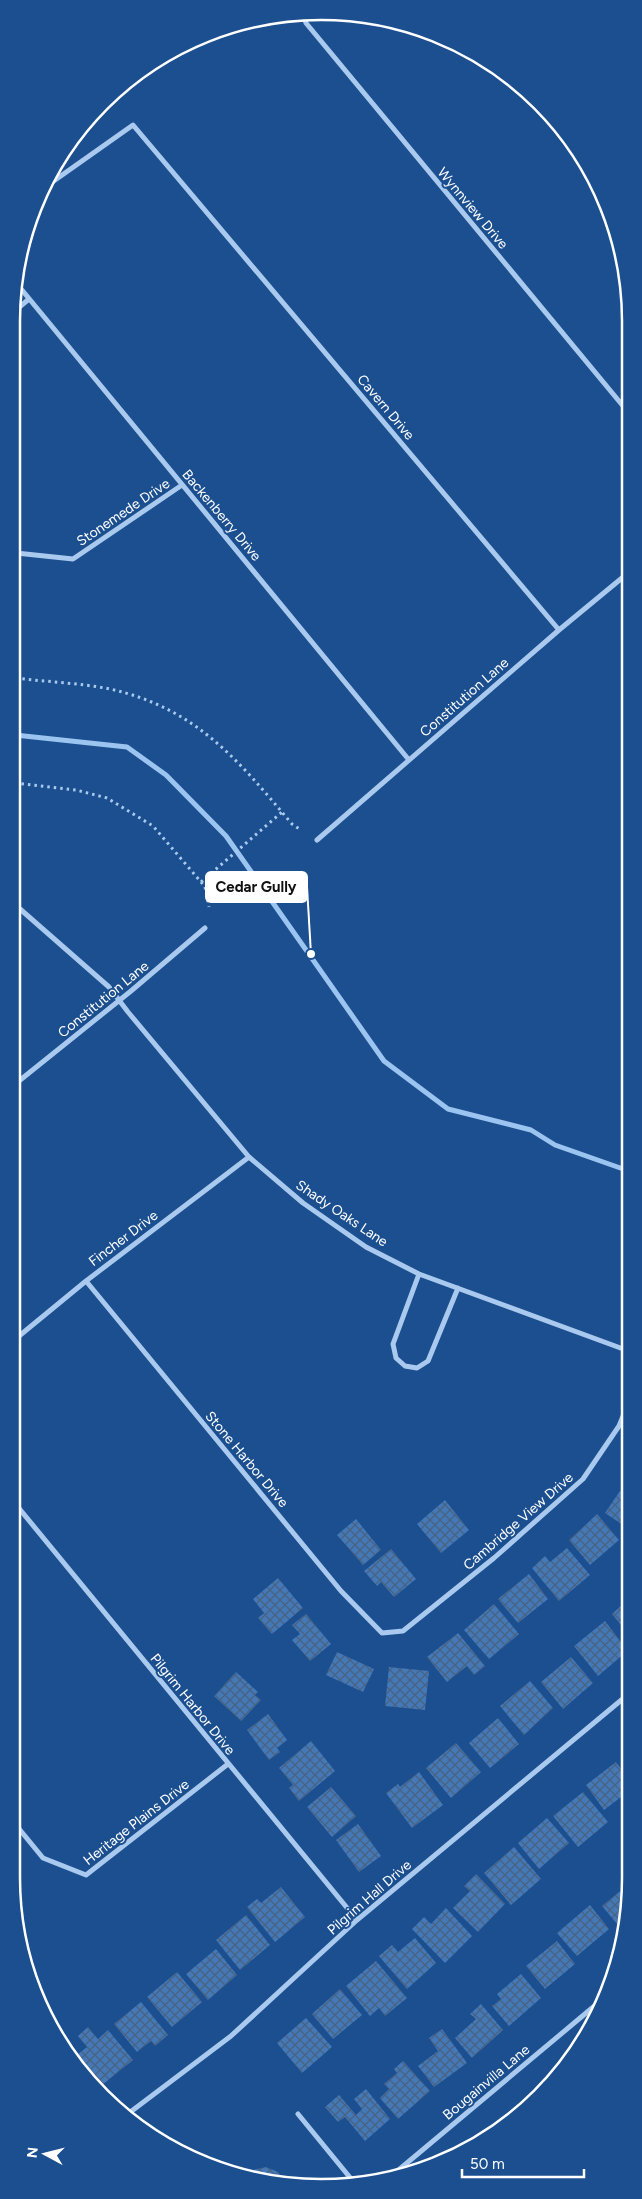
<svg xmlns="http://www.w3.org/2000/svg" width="642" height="2199" font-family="Figtree,sans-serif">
	<defs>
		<pattern id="building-cross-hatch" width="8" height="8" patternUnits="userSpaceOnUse" patternTransform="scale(1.25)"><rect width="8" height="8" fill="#4478b7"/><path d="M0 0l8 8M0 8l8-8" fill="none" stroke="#486282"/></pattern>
	</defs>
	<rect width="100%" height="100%" fill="#1b4f8f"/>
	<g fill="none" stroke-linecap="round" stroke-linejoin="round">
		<path stroke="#9cc4f0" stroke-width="5" d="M15 735 127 747 166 775 226 836 384 1061 448 1109 531 1130 555 1145 626 1170"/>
	</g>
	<path fill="url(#building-cross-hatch)" d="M626 1482V1527L605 1513Z
		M445 1500 469 1530 441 1553 417 1524Z
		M597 1514 619 1540 590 1565 569 1540Z
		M356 1519 381 1550 363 1565 337 1535Z
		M567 1548 590 1575 559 1601 532 1568 545 1556 550 1562Z
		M391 1549 416 1579 394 1597 381 1582 377 1586 364 1571Z
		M529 1574 548 1599 518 1623 498 1599Z
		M278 1578 303 1608 272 1634 258 1618 264 1613 253 1599Z
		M625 1602V1630L612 1614Z
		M494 1604 519 1634 489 1659 464 1630Z
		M306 1614 331 1644 310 1661 292 1640 300 1634 292 1625Z
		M605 1621 625 1647V1653L598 1676 574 1646Z
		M458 1633 485 1666 474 1675 467 1666 447 1682 427 1657Z
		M337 1652 374 1669 363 1692 326 1675Z
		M571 1657 593 1683 563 1709 541 1682Z
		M389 1667 429 1671 425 1710 385 1706Z
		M236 1672 258 1692 255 1695 261 1700 241 1721 214 1696Z
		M530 1681 553 1708 524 1735 500 1706Z
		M268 1714 287 1740 277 1748 280 1752 269 1760 247 1730Z
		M498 1718 519 1744 490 1768 469 1743Z
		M311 1741 335 1771 299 1801 289 1788 293 1785 279 1768Z
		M456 1743 481 1772 451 1798 426 1768Z
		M616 1762 625 1774V1794L604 1810 586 1785Z
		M419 1772 443 1805 412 1828 386 1793 398 1784 400 1787Z
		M331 1787 356 1816 332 1837 307 1807Z
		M583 1792 608 1822 578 1847 553 1816Z
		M547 1818 569 1843 539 1869 518 1843Z
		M358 1824 381 1856 359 1872 336 1840Z
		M514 1847 541 1879 511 1905 484 1873Z
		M476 1874 505 1904 478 1932 453 1908 470 1891 464 1886Z
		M281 1887 305 1917 275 1942 247 1907 257 1899 261 1903Z
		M625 1887V1930L623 1931 602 1906Z
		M590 1905 609 1929 577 1956 557 1933Z
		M446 1908 472 1936 445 1963 412 1929 424 1917 431 1924Z
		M246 1915 270 1945 240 1970 216 1940Z
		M415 1938 436 1963 407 1989 379 1956 392 1945 398 1952Z
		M557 1941 575 1964 545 1989 526 1966Z
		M216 1949 237 1975 208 2000 186 1974Z
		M376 1961 407 1998 385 2016 379 2008 370 2016 346 1986Z
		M177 1972 202 2002 172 2027 147 1997Z
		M521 1974 541 1998 509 2026 492 2006 501 1999 497 1994Z
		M340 1989 362 2015 333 2039 312 2014Z
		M141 2002 168 2035 155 2046 151 2041 137 2052 114 2024Z
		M481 2004 503 2030 472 2058 455 2038 476 2019 470 2014Z
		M306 2018 332 2047 302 2073 277 2043Z
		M88 2027 98 2039 108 2030 133 2060 102 2085 77 2055 87 2047 78 2036Z
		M442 2029 467 2063 434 2087 418 2066 438 2051 429 2038Z
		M403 2061 430 2091 398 2119 380 2098 389 2089 384 2084 397 2073 394 2069Z
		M366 2089 390 2119 365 2141 345 2117 338 2122 325 2107 339 2095 356 2115 362 2109 354 2099Z
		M266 2167 278 2172 286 2185H281L247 2175 253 2170Z"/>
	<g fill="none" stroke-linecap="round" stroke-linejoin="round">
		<path stroke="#a9c9ee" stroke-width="3" stroke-dasharray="2.5 4" stroke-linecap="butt" d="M16 678C47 682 80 683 110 689 196 708 238 760 292 824L301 830
			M15 783 76 790 107 798 153 826 201 882 205 887 209 907
			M201 882 282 812"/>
		<path stroke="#a9c9ee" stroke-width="5" d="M304 17 306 23 628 412
			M48 185 133 125 559 630
			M17 284 409 760
			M17 309 29 299
			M16 553 73 559 182 485
			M317 840 559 630 628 573
			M15 908 20 909 109 987 128 1012 249 1157 303 1203 366 1247 419 1274 626 1350
			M14 1085 131 991 205 928
			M419 1274 393 1344 396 1358 405 1366 417 1368 428 1361 458 1288
			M86 1281 341 1591 382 1633 403 1631 494 1558 583 1479 619 1426 626 1409
			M13 1341 86 1281 249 1157
			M13 1501 357 1920
			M11 1819 43 1858 86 1875 228 1764
			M129 2113 231 2036 357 1920 625 1697
			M298 2114 352 2180
			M389 2178 598 2003"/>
	</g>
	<g text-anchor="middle" stroke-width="4" stroke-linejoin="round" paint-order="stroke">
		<g font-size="14" fill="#fff" stroke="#1b4f8f">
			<text transform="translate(473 208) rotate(50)" y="5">Wynnview Drive</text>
			<text transform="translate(386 407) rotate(50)" y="5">Cavern Drive</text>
			<text transform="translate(123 512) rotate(-34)" y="5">Stonemede Drive</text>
			<text transform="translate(222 515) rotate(50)" y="5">Backenberry Drive</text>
			<text transform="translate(464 697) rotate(-41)" y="5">Constitution Lane</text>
			<text transform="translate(103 999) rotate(-39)" y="5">Constitution Lane</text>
			<text transform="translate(342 1213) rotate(34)" y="5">Shady Oaks Lane</text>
			<text transform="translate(123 1238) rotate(-37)" y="5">Fincher Drive</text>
			<text transform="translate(247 1459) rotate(50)" y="5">Stone Harbor Drive</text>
			<text transform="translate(518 1521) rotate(-41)" y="5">Cambridge View Drive</text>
			<text transform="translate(193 1704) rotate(51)" y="5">Pilgrim Harbor Drive</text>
			<text transform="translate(136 1822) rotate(-38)" y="5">Heritage Plains Drive</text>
			<text transform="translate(369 1897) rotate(-41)" y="5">Pilgrim Hall Drive</text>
			<text transform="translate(486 2082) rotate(-40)" y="5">Bougainvilla Lane</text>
		</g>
	</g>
	<path d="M0 0H642V2199H0ZM321 20H321A301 301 0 0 1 622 321V1878A301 301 0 0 1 321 2179H321A301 301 0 0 1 20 1878V321A301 301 0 0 1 321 20Z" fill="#1b4f8f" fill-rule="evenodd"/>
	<path fill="none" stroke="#fff" stroke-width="2.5" d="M321 20H321A301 301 0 0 1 622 321V1878A301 301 0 0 1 321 2179H321A301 301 0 0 1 20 1878V321A301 301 0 0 1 321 20Z"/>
	<path fill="none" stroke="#fff" stroke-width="2" d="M311 954L307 887"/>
	<circle fill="#fff" stroke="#1b4f8f" stroke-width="2" cx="311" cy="954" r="5"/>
	<rect fill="#fff" stroke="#fff" stroke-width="2" x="206" y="872" width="101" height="30" rx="5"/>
	<g font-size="15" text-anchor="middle" font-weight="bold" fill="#111">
		<text x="256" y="892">Cedar Gully</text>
	</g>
	<g transform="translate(45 2154) rotate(277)" stroke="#1b4f8f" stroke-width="4" paint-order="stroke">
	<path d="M0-4L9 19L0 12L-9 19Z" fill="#ffffff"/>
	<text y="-8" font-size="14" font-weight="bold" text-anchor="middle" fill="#ffffff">N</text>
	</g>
	<path d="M462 2169v8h122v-8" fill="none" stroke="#ffffff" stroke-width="2.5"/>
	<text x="470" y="2169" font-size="15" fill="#ffffff" stroke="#1b4f8f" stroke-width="4" paint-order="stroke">50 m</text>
</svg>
